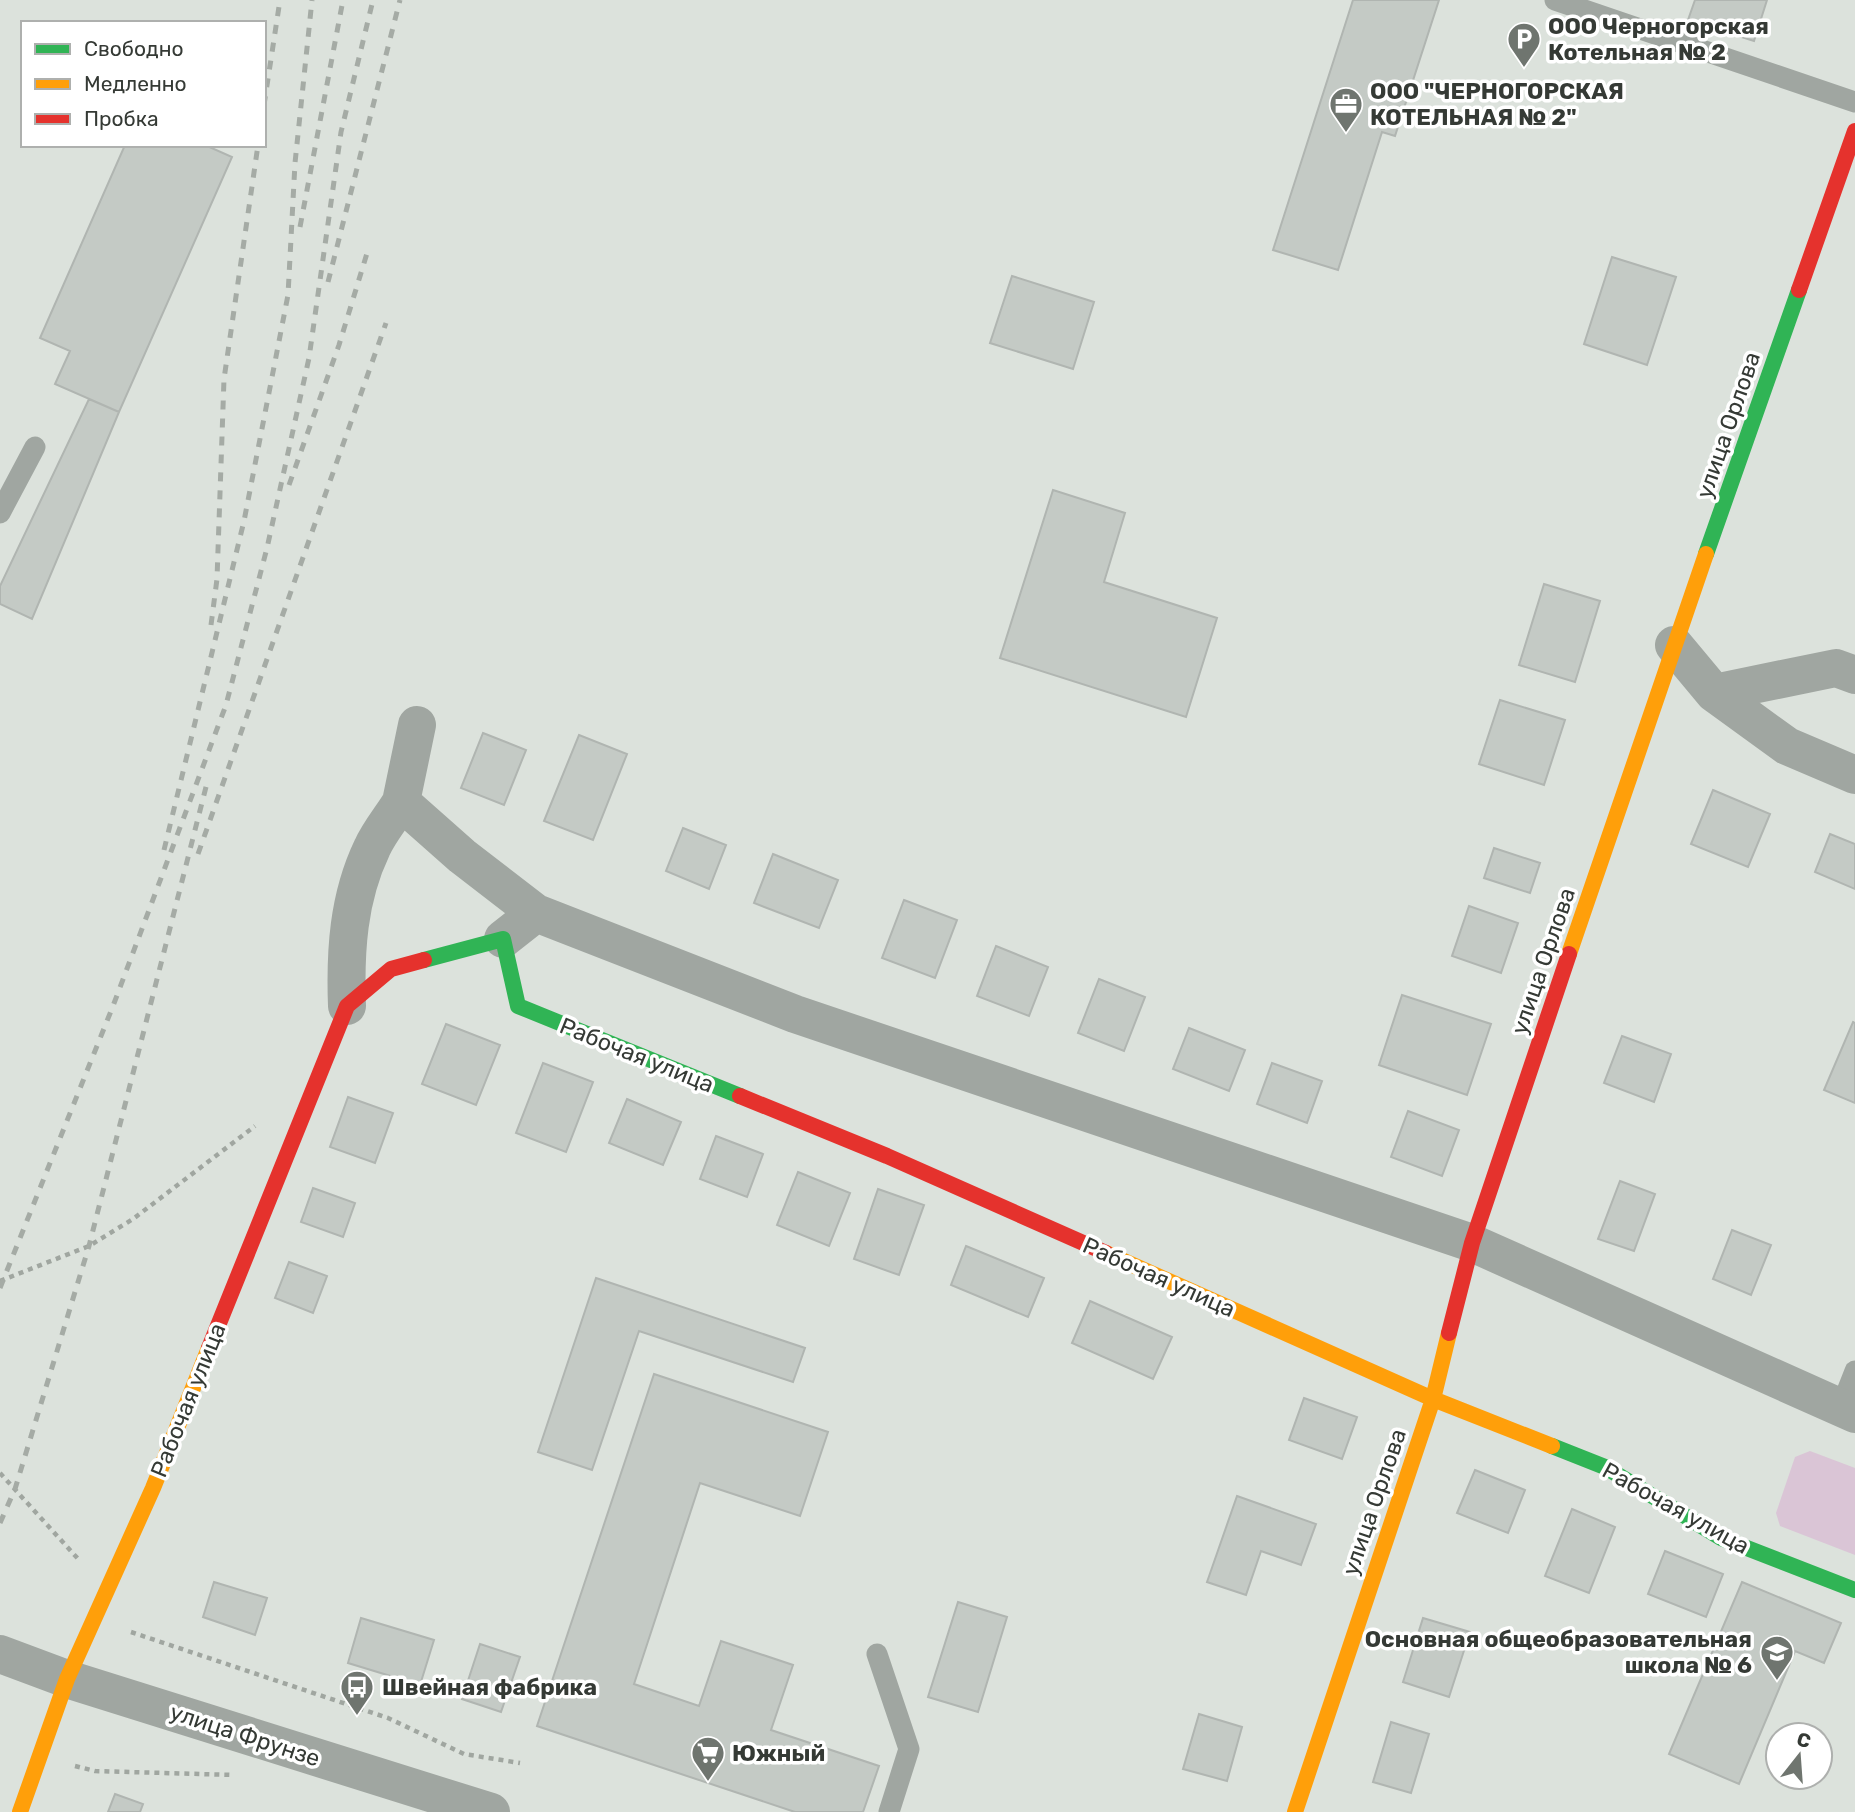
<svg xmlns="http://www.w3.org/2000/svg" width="1855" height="1812" font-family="Rubik,sans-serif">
	<rect width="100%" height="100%" fill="#dce2dc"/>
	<path fill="#dac5d6" d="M1810 1451 1855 1468V1555L1780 1526 1776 1513 1795 1457Z"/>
	<path fill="#c4cac5" stroke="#b0b5b1" stroke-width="2" d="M1353 0H1439L1395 136 1382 132 1338 270 1273 250Z
		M1695 0H1767L1754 41 1688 20Z
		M125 145H205L232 157 119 412 55 384 70 351 40 338Z
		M1612 257 1676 277 1647 365 1584 344Z
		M1012 276 1094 302 1073 369 990 343Z
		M89 399 119 412 32 619 0 604V586Z
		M1053 490 1125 513 1104 582 1217 618 1186 717 1000 658Z
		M1544 584 1600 601 1575 682 1519 665Z
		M1500 700 1565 720 1544 785 1479 764Z
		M483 733 526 750 504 805 461 788Z
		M579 735 627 754 593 840 544 821Z
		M1713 790 1770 814 1748 867 1691 844Z
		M683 828 726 845 709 889 666 871Z
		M1830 834 1855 844V889L1815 872Z
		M1494 848 1540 863 1530 893 1484 878Z
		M773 854 838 880 819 928 754 903Z
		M904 900 957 920 935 978 882 958Z
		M1469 906 1518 923 1501 973 1452 956Z
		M996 946 1048 967 1029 1016 977 996Z
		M1099 979 1145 997 1124 1051 1078 1033Z
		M1402 995 1491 1024 1467 1095 1379 1065Z
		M1853 1022 1855 1023V1103L1824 1090Z
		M446 1024 500 1045 476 1105 422 1084Z
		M1189 1028 1245 1050 1229 1091 1173 1069Z
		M1622 1036 1671 1054 1654 1102 1604 1083Z
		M543 1063 593 1082 566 1152 516 1133Z
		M1272 1063 1322 1081 1307 1123 1257 1104Z
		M348 1097 393 1113 375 1163 330 1147Z
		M627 1099 681 1122 663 1165 609 1143Z
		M1408 1111 1459 1130 1442 1176 1391 1157Z
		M716 1136 763 1154 747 1197 700 1179Z
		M798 1172 850 1193 829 1246 777 1225Z
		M1620 1181 1655 1194 1634 1251 1598 1239Z
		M313 1188 355 1203 343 1237 301 1222Z
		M878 1189 924 1205 899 1275 854 1259Z
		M1732 1230 1771 1245 1751 1295 1713 1279Z
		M966 1246 1044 1278 1028 1317 951 1285Z
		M289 1262 327 1276 313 1313 275 1298Z
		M596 1278 805 1348 793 1382 639 1331 592 1470 538 1452Z
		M1090 1301 1172 1337 1153 1379 1072 1343Z
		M654 1374 828 1432 800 1516 700 1483 634 1684 699 1706 721 1641 793 1665 771 1730 879 1766 863 1812H795L537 1726Z
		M1304 1398 1357 1417 1342 1459 1289 1440Z
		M1475 1470 1525 1490 1508 1533 1457 1513Z
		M1237 1496 1316 1524 1301 1565 1261 1551 1246 1595 1207 1582Z
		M1572 1509 1615 1527 1589 1593 1545 1576Z
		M1665 1551 1723 1574 1706 1617 1648 1594Z
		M214 1582 267 1598 255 1635 203 1617Z
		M1742 1582 1841 1623 1824 1663 1795 1651 1739 1784 1669 1754Z
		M958 1602 1007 1617 978 1712 928 1697Z
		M361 1618 434 1640 420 1685 348 1663Z
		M1423 1618 1470 1632 1449 1697 1403 1682Z
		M480 1644 520 1657 501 1712 462 1699Z
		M1199 1714 1242 1727 1227 1781 1183 1769Z
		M1391 1722 1429 1734 1411 1793 1373 1782Z
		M115 1794 143 1804 140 1812H108Z"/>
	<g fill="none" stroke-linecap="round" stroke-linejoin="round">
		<path stroke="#a0a6a0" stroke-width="4.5" stroke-dasharray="5 5" stroke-linecap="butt" d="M0 1281 89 1246 133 1219 255 1126
			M0 1473 80 1561
			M131 1632 388 1718 464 1754 520 1763
			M75 1766 95 1771 234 1775"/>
		<path stroke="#a0a6a1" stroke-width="21" d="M1555 0 1855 102
			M0 513 35 447
			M1840 1409 1855 1371
			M877 1654 909 1749 889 1812"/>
		<path stroke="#a0a6a1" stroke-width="38" d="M1674 645 1714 693 1787 746 1855 775
			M1714 693 1836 668 1855 675
			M401 802 417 725
			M503 939 536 913 795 1014 1472 1243 1855 1414
			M347 1006C345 952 348 898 372 848 379 832 392 817 401 802L462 856 536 913
			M0 1654 67 1679 491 1812"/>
		<path stroke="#30b455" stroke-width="16" d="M1706 554 1799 290
			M424 960 503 939 518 1006 740 1096
			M1552 1446 1605 1467 1721 1538 1855 1590"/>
		<path stroke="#ff9f0a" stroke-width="16" d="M1569 954 1706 554
			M1106 1253 1433 1399 1552 1446
			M20 1812 67 1679 153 1488 209 1348
			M1295 1812 1433 1399 1449 1333"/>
		<path stroke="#e5322d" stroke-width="16" d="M1799 290 1855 131
			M740 1096 887 1156 1106 1253
			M1449 1333 1472 1243 1569 954
			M209 1348 347 1006 391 969 424 960"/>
		<path stroke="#a5aba5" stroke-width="5" stroke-dasharray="9 9" stroke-linecap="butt" d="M264 105 280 0
			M300 227 343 0
			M328 282 400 0
			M289 485 339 345 368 250
			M211 625 217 579 224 379 258 145
			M164 850 244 521 288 295 295 163 312 0
			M198 854 386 323
			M0 1288 113 1006 226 705 267 548 309 358 341 132 373 0
			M0 1523 15 1489 89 1246 207 783"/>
	</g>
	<defs>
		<symbol id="parking-pin" viewBox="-11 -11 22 30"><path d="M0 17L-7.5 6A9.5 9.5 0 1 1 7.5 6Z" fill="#6f756f" stroke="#fff"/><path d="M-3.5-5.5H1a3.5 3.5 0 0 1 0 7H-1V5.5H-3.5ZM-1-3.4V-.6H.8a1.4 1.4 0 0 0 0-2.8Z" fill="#fff"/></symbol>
		<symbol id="office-pin" viewBox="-11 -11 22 30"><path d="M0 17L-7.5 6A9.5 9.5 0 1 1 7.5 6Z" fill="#6f756f" stroke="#fff"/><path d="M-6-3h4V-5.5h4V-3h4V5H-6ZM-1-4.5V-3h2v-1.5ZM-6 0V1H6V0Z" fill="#fff"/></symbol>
		<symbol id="school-pin" viewBox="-11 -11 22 30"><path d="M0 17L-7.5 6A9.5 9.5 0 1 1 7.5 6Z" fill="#6f756f" stroke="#fff"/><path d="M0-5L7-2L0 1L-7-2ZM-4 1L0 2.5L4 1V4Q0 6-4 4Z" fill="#fff"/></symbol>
		<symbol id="bus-pin" viewBox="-11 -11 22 30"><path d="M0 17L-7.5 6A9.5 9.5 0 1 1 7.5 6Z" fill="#6f756f" stroke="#fff"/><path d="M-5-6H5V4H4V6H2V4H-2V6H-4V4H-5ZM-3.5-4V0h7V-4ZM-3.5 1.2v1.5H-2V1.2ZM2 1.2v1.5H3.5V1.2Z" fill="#fff"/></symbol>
		<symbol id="supermarket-pin" viewBox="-11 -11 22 30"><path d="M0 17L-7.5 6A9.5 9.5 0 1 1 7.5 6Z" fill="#6f756f" stroke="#fff"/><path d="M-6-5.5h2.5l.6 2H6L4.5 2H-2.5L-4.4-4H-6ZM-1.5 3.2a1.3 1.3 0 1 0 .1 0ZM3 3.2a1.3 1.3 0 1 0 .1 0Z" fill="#fff"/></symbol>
	</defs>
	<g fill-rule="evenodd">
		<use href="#parking-pin" x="1505" y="20" width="38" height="52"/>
		<use href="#office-pin" x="1327" y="85" width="38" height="52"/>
		<use href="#school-pin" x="1758" y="1633" width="38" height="52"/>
		<use href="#bus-pin" x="338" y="1668" width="38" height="52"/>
		<use href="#supermarket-pin" x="689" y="1734" width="38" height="52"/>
	</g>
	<g text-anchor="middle" stroke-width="7" stroke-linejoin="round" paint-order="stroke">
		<g font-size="23" font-weight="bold" fill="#353a35" stroke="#fff" text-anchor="start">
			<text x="1548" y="34">ООО Черногорская<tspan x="1548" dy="26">Котельная № 2</tspan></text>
			<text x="1370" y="99">ООО "ЧЕРНОГОРСКАЯ<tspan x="1370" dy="26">КОТЕЛЬНАЯ № 2"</tspan></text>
			<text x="1752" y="1647" text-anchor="end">Основная общеобразовательная<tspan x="1752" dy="26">школа № 6</tspan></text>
			<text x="382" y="1695">Швейная фабрика</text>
			<text x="732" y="1761">Южный</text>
		</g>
		<g font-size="23" fill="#353a35" stroke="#fff">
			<text transform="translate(1728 425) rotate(-71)" y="8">улица Орлова</text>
			<text transform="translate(1543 961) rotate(-71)" y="8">улица Орлова</text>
			<text transform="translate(637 1055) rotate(22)" y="8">Рабочая улица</text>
			<text transform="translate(1159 1277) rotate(24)" y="8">Рабочая улица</text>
			<text transform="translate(188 1400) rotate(-68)" y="8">Рабочая улица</text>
			<text transform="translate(1374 1502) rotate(-71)" y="8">улица Орлова</text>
			<text transform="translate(1676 1508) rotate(29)" y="8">Рабочая улица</text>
			<text transform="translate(245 1735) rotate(18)" y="8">улица Фрунзе</text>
		</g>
	</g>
	<rect x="21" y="21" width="245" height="126" fill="#ffffff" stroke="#aeb0ae" stroke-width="2"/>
	<rect x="35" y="44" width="35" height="10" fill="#30b455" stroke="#aeb0ae" stroke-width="2"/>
	<text x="84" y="56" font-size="21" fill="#353a35">Свободно</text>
	<rect x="35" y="79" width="35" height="10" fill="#ff9f0a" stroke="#aeb0ae" stroke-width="2"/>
	<text x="84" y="91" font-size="21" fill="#353a35">Медленно</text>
	<rect x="35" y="114" width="35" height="10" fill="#e5322d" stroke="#aeb0ae" stroke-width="2"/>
	<text x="84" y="126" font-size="21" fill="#353a35">Пробка</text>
	<g transform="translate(1799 1756) rotate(17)"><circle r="33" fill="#ffffff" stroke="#aeb0ae" stroke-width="2"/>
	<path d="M0-5L12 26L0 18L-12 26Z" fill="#6f756f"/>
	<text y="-10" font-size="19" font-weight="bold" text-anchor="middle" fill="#353a35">С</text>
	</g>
</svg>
